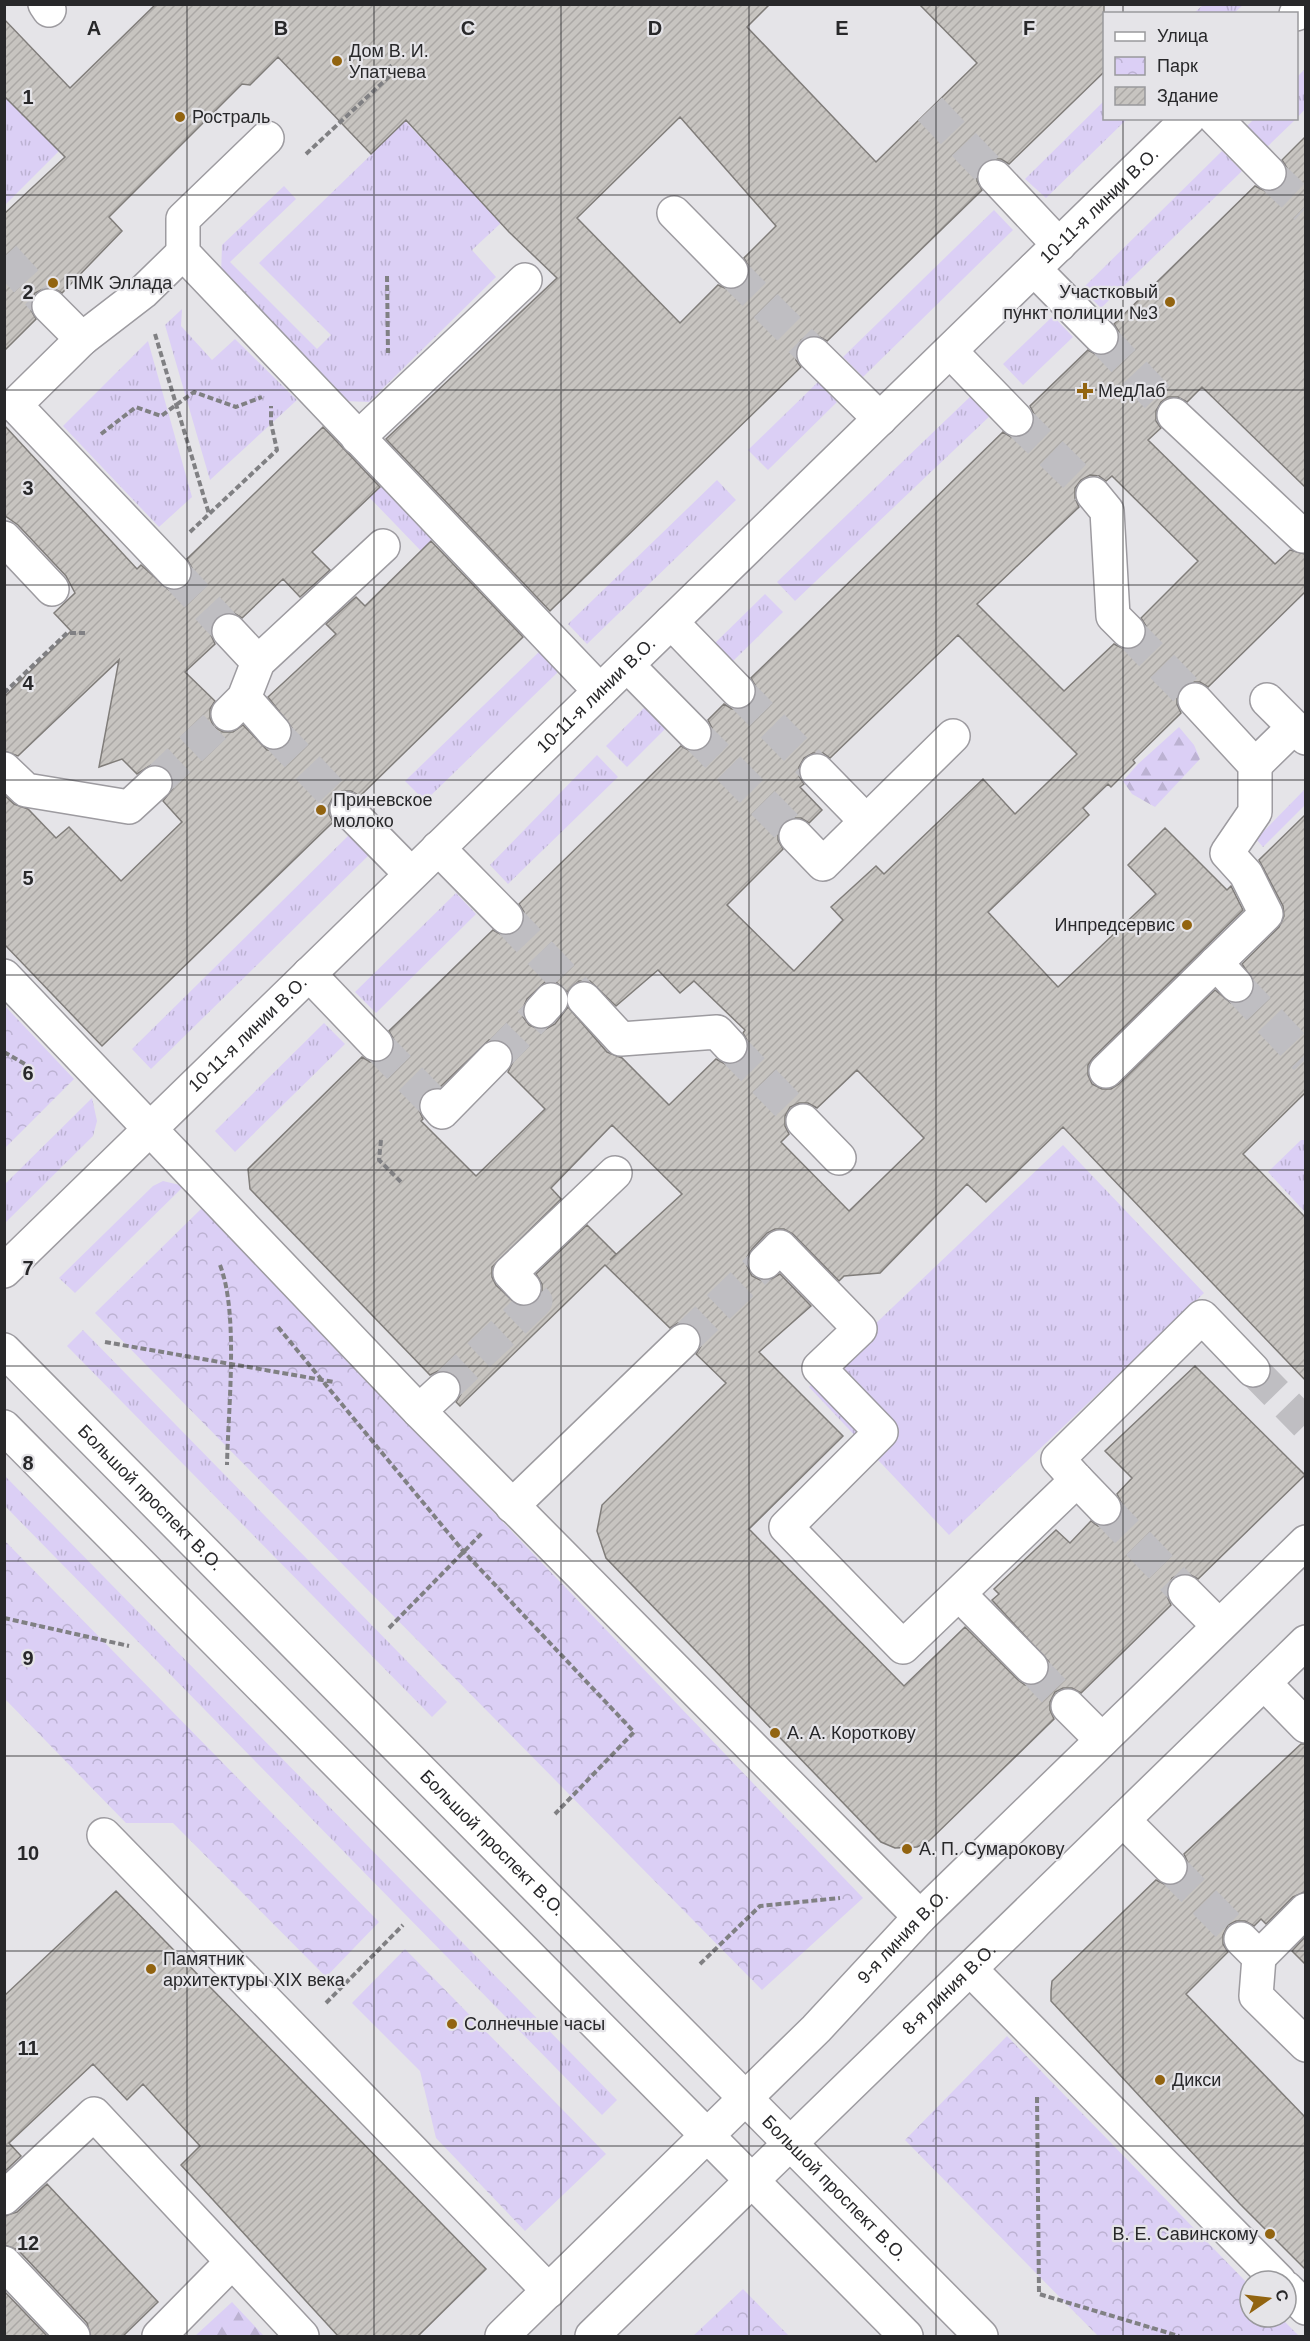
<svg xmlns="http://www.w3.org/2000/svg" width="1310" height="2341" font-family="Arial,sans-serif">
	<defs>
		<pattern id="grass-tufts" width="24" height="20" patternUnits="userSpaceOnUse" patternTransform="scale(1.5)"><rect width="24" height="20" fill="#dbcff5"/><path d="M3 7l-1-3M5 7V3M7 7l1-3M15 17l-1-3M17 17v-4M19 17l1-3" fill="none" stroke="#bcb2d2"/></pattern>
		<pattern id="forest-firs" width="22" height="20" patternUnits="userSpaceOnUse" patternTransform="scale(1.5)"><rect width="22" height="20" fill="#dbcff5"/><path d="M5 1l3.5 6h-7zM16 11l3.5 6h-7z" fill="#bcb2d2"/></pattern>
		<pattern id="park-crowns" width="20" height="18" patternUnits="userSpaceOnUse" patternTransform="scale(1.5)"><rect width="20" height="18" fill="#dbcff5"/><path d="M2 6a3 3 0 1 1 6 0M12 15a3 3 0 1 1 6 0" fill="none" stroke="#bcb2d2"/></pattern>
		<pattern id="building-hatch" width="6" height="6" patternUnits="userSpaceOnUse" patternTransform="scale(1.5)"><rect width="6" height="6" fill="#c7c4c0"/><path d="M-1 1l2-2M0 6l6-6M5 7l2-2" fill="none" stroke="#aba8a5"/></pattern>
	</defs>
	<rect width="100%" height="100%" fill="#e5e4e8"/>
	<path fill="url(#grass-tufts)" d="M1203 5V4L1243 5 1234 13H1194Z
		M1305 69V109L1297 118V77Z
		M5 96 59 151 5 205Z
		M1104 101V118L1127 119 1046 198 1025 179Z
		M393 108 501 223 472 250 496 277 369 402 345 401 221 276 222 245 284 186 296 199 230 262 317 349 331 335 259 263 377 149Z
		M1254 119V118L1296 119 1267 147 1247 126Z
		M1222 151 1242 171 1101 308 1082 289Z
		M994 210 1013 230 863 377 843 357Z
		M182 309 181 326 212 360 235 339 297 400 210 480 165 325Z
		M1053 316 1073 337 1023 385 1003 364Z
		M148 341 192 497 159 527 63 426Z
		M818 382 837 402 768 470 748 450Z
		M973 394 992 414 795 601 777 582Z
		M717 480 736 500 587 644 568 624Z
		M381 486 433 539 421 551 369 497Z
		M765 594 783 612 731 663 713 645Z
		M540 651 559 671 425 801 405 781Z
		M647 705 668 726 627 767 606 746Z
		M597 755 618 777 508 884 490 865Z
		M1305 789V805L1263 847 1256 839Z
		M349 835 369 855 151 1069 132 1049Z
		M456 893 476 914 376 1013 355 992Z
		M324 1023 345 1044 235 1152 215 1131Z
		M92 1098 97 1121 93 1136 5 1223V1184Z
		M1301 1140H1305V1212L1268 1172Z
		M1063 1145 1204 1293 949 1535 809 1387Z
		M163 1181 184 1186 75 1293 59 1278 153 1186Z
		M83 1330 447 1702 432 1717 67 1346Z
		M4 1475 617 2100 602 2115 5 1506Z"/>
	<path fill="url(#forest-firs)" d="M1179 727 1194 745 1200 759 1155 807 1132 794 1123 781 1138 764Z
		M232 2302 264 2336H195Z"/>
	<path fill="url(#park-crowns)" d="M5 1006 74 1079 5 1148Z
		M202 1208 863 1898 762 1990 95 1313Z
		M4 1540 379 1922 326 1977 173 1823H126L5 1699Z
		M405 1949 606 2154 525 2231 436 2138 420 2071 352 2003Z
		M1007 2036 1250 2286V2317H1280L1299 2336H1098L905 2140Z
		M743 2289 789 2336H693Z"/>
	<path fill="url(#building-hatch)" stroke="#807d7a" stroke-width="1.5" fill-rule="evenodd" d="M156 4H770L747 27 876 162 977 63 919 4H1104V72L1009 164 1001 159H991L982 164 977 171V181L982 190 827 341 818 336H808L801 340 796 350V360L801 367 550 611 386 439 557 278 509 232 406 120 371 154 278 57 250 85 242 84 109 217 122 231 62 293 53 288H45L35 293 31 301V310L36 319 4 351V214L65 157 4 96V19L70 88ZM680 117 776 226 744 258 749 267V277L745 284 735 289H727L718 285 680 323 577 218Z
		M1305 137V487L1202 387 1187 402 1178 397H1168L1161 402 1156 411V421L1161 428 1148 440 1275 564 1290 550 1305 554V592L1208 687 1200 682H1191L1182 687 1177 695V704L1181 713 1133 760 1135 763 1111 787 1108 784 1083 808 1089 815 988 912 1058 987 1156 894 1128 865 1165 828 1227 890 1231 886 1243 910 1093 1058 1088 1065V1075L1092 1084 1102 1089H1111L1119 1084 1215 990 1231 1003H1241L1249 998 1254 990V982L1242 964 1279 927 1284 916 1283 906 1259 860 1305 815V1093L1243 1154 1305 1217V1380L1063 1127 986 1202 967 1184 880 1273 844 1276 839 1281 793 1234 784 1229H775L767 1233 752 1249 747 1257V1266L752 1276 760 1280H769L780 1274 811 1306 759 1352 843 1436 749 1529 904 1686 965 1627 1018 1680 1025 1685H1035L1044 1681 1049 1673V1662L992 1600 999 1594 994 1589 1056 1530 1070 1543 1091 1521 1098 1526H1108L1117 1521 1122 1514V1504L1117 1494 1132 1478 1105 1451 1195 1366 1305 1475 1198 1579 1189 1574H1180L1172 1578 1167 1588V1596L1171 1605 1081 1693 1072 1688H1063L1055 1692 1050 1702V1710L1054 1719 929 1841 917 1847 895 1848 881 1842 606 1558 597 1531 602 1505 726 1383 696 1354 701 1346V1337L697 1328 688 1323H678L670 1328 605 1265 460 1406 456 1402 461 1394V1386L457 1377 448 1371H438L430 1375 250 1189 248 1169 362 1057 370 1062H380L389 1057 394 1049V1040L389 1031 493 930 502 935H510L519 931 524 921V912L519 904 681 746 690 751H699L707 747 712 737V728L708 720 724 704 732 709H742L751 704 756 697V687L751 678 1003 432 1011 437H1020L1029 433 1034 424V414L1030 406 1088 350 1097 355H1106L1114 351 1119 341V332L1114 324 1255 186 1265 191H1274L1282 187 1287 177V168L1282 160ZM1090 475 1099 476 1106 481 1112 476 1198 561 1141 618 1146 626V635L1141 645 1133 649H1124L1114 644 1064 691 977 604 1079 507 1075 498V488L1081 480ZM958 635 1077 754 1015 814 983 779 884 874 876 866 831 907 843 920 794 971 727 905 783 849 778 840V830L783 823 792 818H801L809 823 822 810 800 787 804 784 799 776V767L804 758 813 753H823L830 758ZM658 970 680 993 694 981 745 1030 743 1033 748 1042V1052L742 1060 734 1064H725L716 1059 669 1105 622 1058 607 1052 568 1007 555 1024 546 1029H538L529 1025 523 1017V1008L527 999 545 982H556L567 992 579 981H590L616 1006ZM489 1040H499L508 1045 513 1054V1062L508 1072 545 1109 476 1176 421 1121 423 1119 419 1110V1100L425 1091 439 1088ZM857 1070 924 1138 849 1211 781 1142 789 1134 785 1126V1116L790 1107 799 1103H808L817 1108ZM612 1125 682 1194 610 1260 616 1254 587 1225 536 1274 542 1284V1294L537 1301 529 1306H518L496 1285 492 1277V1267L561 1199 551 1188Z
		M4 425 137 569 141 565 169 590H179L187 585 192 577V568L187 559 323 427 380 487 312 552 330 570 300 597 283 579 242 618 234 613H225L216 618 211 626V635L215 644 185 672 215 701 210 709V718L214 727 223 732H233L243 725 267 750H278L287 746 292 737V728L268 697 336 634 326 624 356 597 365 606 431 541 523 637 360 796 351 791H342L334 795 329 805V814L333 822 102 1046 4 944V795L14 804 28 809 56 838 69 827 121 881 182 822 163 801 173 788V778L168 770 161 765H151L137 774 122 759 99 767 119 660 18 756 4 751V697L71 631 54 613 75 593 66 576 18 525 4 515Z
		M1301 1744H1305V1892L1293 1897 1266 1924 1261 1919 1254 1926 1245 1921H1236L1228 1925 1223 1935V1944L1228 1952 1186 1994 1305 2117V2269L1240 2204 1051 2001V1991L1052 1981 1156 1880 1166 1885H1175L1183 1881 1188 1871V1863L1184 1854Z
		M116 1891 486 2269 417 2337H339L181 2165 200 2146 143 2084 127 2100 93 2064 9 2143 21 2156 4 2172V1996Z
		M1305 1937V1964L1292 1951Z
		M47 2184 158 2302 122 2337H91L87 2323 18 2250 4 2245V2216L17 2212Z
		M4 2291 48 2337H4Z"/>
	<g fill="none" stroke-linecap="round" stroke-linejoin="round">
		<path stroke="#bfbec2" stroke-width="33" stroke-dasharray="33 16" stroke-linecap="butt" d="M930 109 995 177
			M1269 173 1306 208
			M4 257 49 306
			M731 271 814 354
			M1101 337 1174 415
			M1016 419 1093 494
			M174 572 229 631
			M1128 631 1195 700
			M738 691 817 771
			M274 732 347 809
			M694 733 796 836
			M155 783 228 714
			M506 917 584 999
			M1236 985 1306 1059
			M376 1044 437 1106
			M730 1046 803 1121
			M495 1058 541 1011
			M683 1341 765 1262
			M1253 1370 1306 1424
			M443 1389 536 1301 524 1288
			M1104 1508 1185 1592
			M1031 1667 1068 1706
			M1170 1867 1241 1939"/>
		<defs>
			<g id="minor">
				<path d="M45 4 49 10"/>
				<path d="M1296 14 1306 6"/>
				<path d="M1215 118 1269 173"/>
				<path d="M267 138 183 219V253L600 691"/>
				<path d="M995 177 1059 245"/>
				<path d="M674 213 731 271"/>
				<path d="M1034 269 1101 337"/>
				<path d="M49 306 82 339"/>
				<path d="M950 351 1016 419"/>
				<path d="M814 354 880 419"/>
				<path d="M1174 415 1303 536"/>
				<path d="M358 438 525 280"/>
				<path d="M1093 494 1107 511 1113 616 1128 631"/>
				<path d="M4 538 52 589"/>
				<path d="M174 572 15 405 82 339 143 292 183 253"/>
				<path d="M671 622 738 691"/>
				<path d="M229 631 258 662"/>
				<path d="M627 665 694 733"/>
				<path d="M244 698 274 732"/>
				<path d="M1267 700 1294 727"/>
				<path d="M228 714 244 698 258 662 383 546"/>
				<path d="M1255 765 1294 727 1306 738"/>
				<path d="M4 769 26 790 129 807 155 783"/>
				<path d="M817 771 866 821"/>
				<path d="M347 809 411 874"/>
				<path d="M796 836 823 864 953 736"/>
				<path d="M438 848 506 917"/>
				<path d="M1216 963 1236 985"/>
				<path d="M309 974 376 1044"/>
				<path d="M4 976 419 1411 920 1917"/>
				<path d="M584 999 621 1039 717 1032 730 1046"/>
				<path d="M541 1011 551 1000"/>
				<path d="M1106 1071 1266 914 1246 874 1227 853 1255 812V765L1195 700"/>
				<path d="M437 1106 442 1112 495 1058"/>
				<path d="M803 1121 839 1158"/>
				<path d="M765 1262 780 1247 860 1329 819 1368 881 1432 786 1527 903 1647 1077 1480 1058 1459 1202 1317 1253 1370"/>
				<path id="s1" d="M4 1271 1189 118"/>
				<path d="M524 1288 510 1273 615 1173"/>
				<path d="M419 1411 443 1389"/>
				<path d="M1077 1480 1104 1508"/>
				<path d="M512 1506 683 1341"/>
				<path d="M1185 1592 1219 1626"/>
				<path d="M959 1594 1031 1667"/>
				<path d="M1264 1683 1306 1726"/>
				<path d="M1068 1706 1102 1740"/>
				<path d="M1123 1820 1170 1867"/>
				<path d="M104 1835 549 2291"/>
				<path d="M1241 1939 1259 1957 1256 1996 1306 2045"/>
				<path d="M1259 1957 1306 1910"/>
				<path d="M970 1969 1279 2281"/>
				<path d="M4 2198 94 2114 302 2336"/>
				<path d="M4 2263 73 2336"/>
				<path d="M1286 2288 1306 2308"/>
				<path d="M159 2336 232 2262"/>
			</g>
			<g id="major">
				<path id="s2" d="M4 1350 981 2336"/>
				<path d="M4 1427 906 2336"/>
				<path id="s3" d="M502 2336 816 2029 920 1917 1306 1542"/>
				<path id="s4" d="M592 2336 1306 1642"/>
			</g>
		</defs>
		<use href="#minor" stroke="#9d9ba0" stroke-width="36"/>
		<use href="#major" stroke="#9d9ba0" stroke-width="36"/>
		<path stroke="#808083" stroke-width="4" stroke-dasharray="6 3" stroke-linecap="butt" d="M306 154 394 72 389 65
			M387 276 388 353
			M155 334 209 514
			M101 434 136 407 161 416 194 392 236 407 262 397
			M190 532 277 450 271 423V406
			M4 693 67 633H85
			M4 1052 32 1068
			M381 1140 379 1160 402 1183
			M220 1265C239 1314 228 1410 227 1465
			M278 1327 464 1552 634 1732 555 1814
			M105 1342 334 1382
			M4 1618 129 1646
			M389 1628 483 1532
			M700 1964 760 1906 840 1898
			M326 2003 403 1925
			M1037 2097 1039 2294 1179 2336"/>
		<use href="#minor" stroke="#fff" stroke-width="33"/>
		<use href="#major" stroke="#fff" stroke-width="33"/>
	</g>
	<path fill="none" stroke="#28282a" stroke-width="1.5" stroke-opacity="0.55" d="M187 4V2336M374 4V2336M561 4V2336M749 4V2336M936 4V2336M1123 4V14M1123 118V2336M4 195H1306M4 390H1306M4 585H1306M4 780H1306M4 975H1306M4 1170H1306M4 1366H1306M4 1561H1306M4 1756H1306M4 1951H1306M4 2146H1306"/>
	<g fill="#926410" stroke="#e5e4e8" stroke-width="2">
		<circle cx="337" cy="61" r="6"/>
		<circle cx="180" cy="117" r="6"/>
		<circle cx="53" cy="283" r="6"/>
		<circle cx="1170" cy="302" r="6"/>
		<path d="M1082 382h6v6h6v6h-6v6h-6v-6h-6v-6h6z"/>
		<circle cx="321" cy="810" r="6"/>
		<circle cx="1187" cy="925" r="6"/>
		<circle cx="775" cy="1733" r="6"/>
		<circle cx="907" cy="1849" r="6"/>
		<circle cx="151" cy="1969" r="6"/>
		<circle cx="452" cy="2024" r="6"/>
		<circle cx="1160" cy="2080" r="6"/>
		<circle cx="1270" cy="2234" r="6"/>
	</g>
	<g text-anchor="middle" stroke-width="4.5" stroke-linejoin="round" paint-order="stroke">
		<g font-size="18" fill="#28282a" stroke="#e5e4e8" text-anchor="start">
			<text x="349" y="57">Дом В. И.<tspan x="349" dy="21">Упатчева</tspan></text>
			<text x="192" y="123">Ростраль</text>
			<text x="65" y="289">ПМК Эллада</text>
			<text x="1158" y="298" text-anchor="end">Участковый<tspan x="1158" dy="21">пункт полиции №3</tspan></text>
			<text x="1098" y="397">МедЛаб</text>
			<text x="333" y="806">Приневское<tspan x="333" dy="21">молоко</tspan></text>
			<text x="1175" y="931" text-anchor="end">Инпредсервис</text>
			<text x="787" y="1739">А. А. Короткову</text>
			<text x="919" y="1855">А. П. Сумарокову</text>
			<text x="163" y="1965">Памятник<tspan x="163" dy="21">архитектуры XIX века</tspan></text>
			<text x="464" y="2030">Солнечные часы</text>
			<text x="1172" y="2086">Дикси</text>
			<text x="1258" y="2240" text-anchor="end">В. Е. Савинскому</text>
		</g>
		<g font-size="18" fill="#28282a" stroke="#e5e4e8">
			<text dy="6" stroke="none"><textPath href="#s1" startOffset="1528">10-11-я линии В.О.</textPath></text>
			<text dy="6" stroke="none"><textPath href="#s1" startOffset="826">10-11-я линии В.О.</textPath></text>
			<text dy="6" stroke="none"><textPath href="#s1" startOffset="340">10-11-я линии В.О.</textPath></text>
			<text dy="6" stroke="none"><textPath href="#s2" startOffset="208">Большой проспект В.О.</textPath></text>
			<text dy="6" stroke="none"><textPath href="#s2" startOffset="694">Большой проспект В.О.</textPath></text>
			<text dy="6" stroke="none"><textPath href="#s3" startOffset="566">9-я линия В.О.</textPath></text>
			<text dy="6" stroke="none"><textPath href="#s4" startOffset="498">8-я линия В.О.</textPath></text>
			<text dy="6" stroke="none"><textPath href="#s2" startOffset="1180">Большой проспект В.О.</textPath></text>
		</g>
	</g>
	<g font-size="20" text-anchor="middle" font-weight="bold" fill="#28282a" stroke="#e5e4e8" stroke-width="4.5" stroke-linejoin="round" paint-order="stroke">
		<text x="94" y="35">A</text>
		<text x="281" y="35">B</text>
		<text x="468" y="35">C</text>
		<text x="655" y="35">D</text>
		<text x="842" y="35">E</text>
		<text x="1029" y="35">F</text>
		<text x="28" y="104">1</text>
		<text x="28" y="299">2</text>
		<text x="28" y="495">3</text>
		<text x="28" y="690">4</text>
		<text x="28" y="885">5</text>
		<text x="28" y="1080">6</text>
		<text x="28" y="1275">7</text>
		<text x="28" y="1470">8</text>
		<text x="28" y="1665">9</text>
		<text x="28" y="1860">10</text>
		<text x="28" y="2055">11</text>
		<text x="28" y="2250">12</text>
	</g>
	<rect width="1310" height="2341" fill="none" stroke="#28282a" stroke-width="12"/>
	<rect x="1103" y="12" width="195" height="108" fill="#e5e4e8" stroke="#99999c" stroke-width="1.5"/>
	<rect x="1115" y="32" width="30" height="9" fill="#ffffff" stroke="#99999c" stroke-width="1.5"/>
	<text x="1157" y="42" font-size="18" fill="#28282a">Улица</text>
	<rect x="1115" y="57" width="30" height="18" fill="url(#park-crowns)" stroke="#99999c" stroke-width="1.5"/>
	<text x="1157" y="72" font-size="18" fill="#28282a">Парк</text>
	<rect x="1115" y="87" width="30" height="18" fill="url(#building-hatch)" stroke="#99999c" stroke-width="1.5"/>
	<text x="1157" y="102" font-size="18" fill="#28282a">Здание</text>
	<g transform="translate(1268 2299) rotate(76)"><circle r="28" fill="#e5e4e8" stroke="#99999c" stroke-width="1.5"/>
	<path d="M0-4.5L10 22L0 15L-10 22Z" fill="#926410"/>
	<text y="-9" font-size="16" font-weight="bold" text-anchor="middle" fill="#28282a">С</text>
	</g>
</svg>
